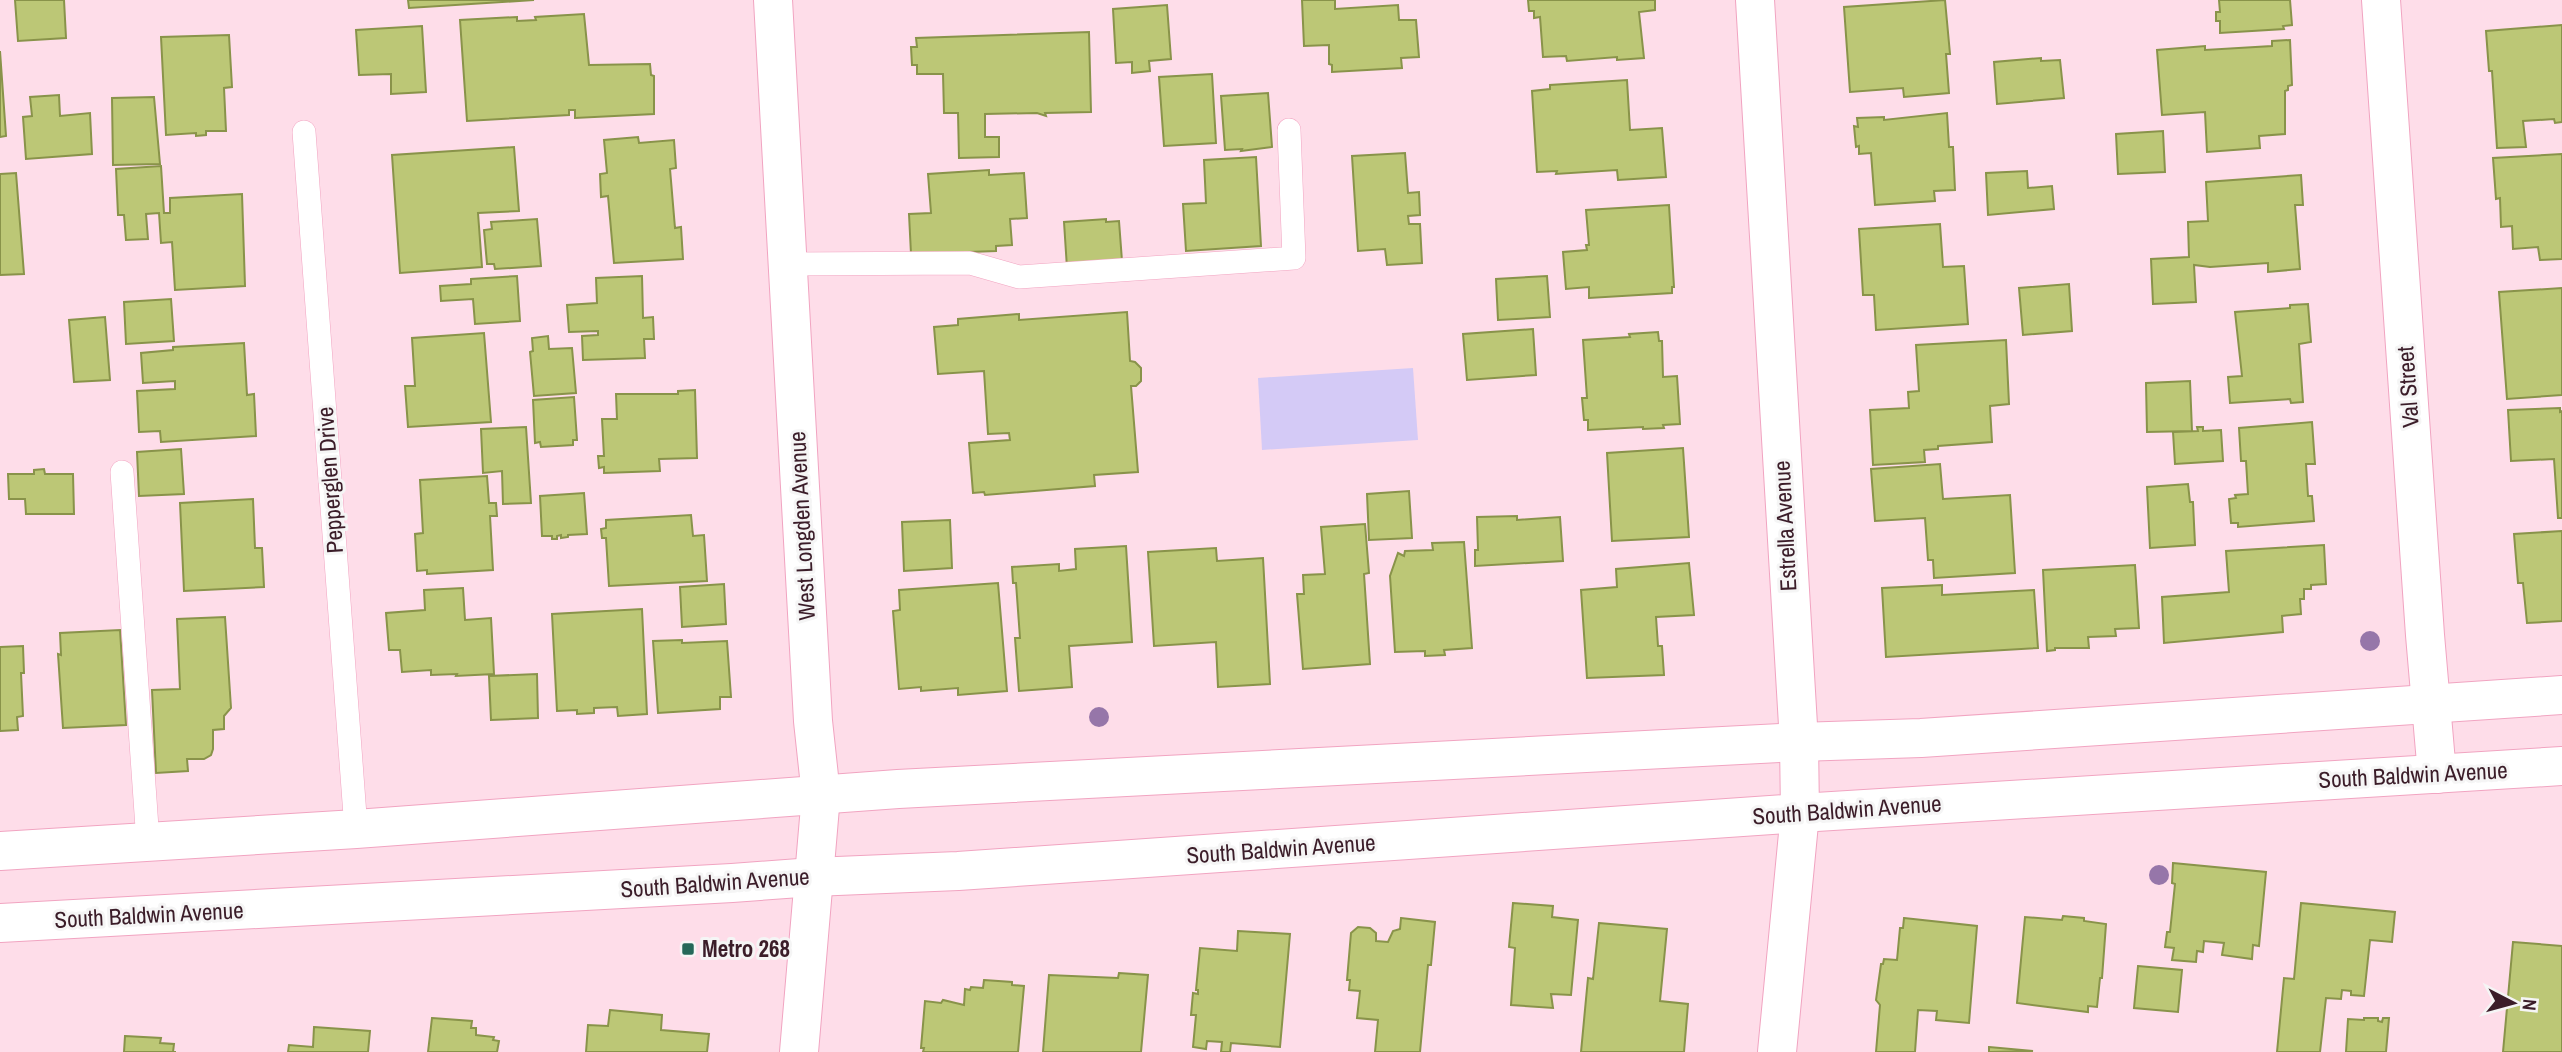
<svg xmlns="http://www.w3.org/2000/svg" width="2562" height="1052" font-family="'Archivo Narrow',sans-serif">
	<rect width="100%" height="100%" fill="#fedde9"/>
	<path fill="#d4caf6" d="M1413 368 1418 440 1262 450 1258 378Z"/>
	<path fill="#bcc776" stroke="#89934a" stroke-width="2" d="M15 0H64L66 38 18 41Z
		M408 0H534L409 8Z
		M1302 0H1335V9L1398 5 1399 20H1416L1419 57 1401 58 1402 68 1332 72V65L1329 64V45L1304 46Z
		M1528 0H1655V10L1639 12 1644 58 1617 60V57L1567 61 1566 56 1543 57 1540 17 1534 18V11H1529Z
		M1945 0 1950 54H1946L1949 93 1904 97 1903 88 1850 92 1844 7Z
		M2219 0H2290L2292 25 2283 26 2284 29 2220 33V21H2216V12H2220Z
		M1167 5 1171 59 1149 61 1150 71 1132 73V62L1116 63 1113 9Z
		M584 14 589 65 650 64 651 75 654 76V114L575 118V110H569V115L467 121 460 20 517 17V21L536 20 535 17Z
		M2562 25V122L2555 123 2554 119 2523 121 2526 147 2497 148 2492 71H2489L2486 31Z
		M422 26 426 92 391 94V74L359 75 356 30Z
		M1089 32 1091 112 1045 113 1046 116 1037 113 985 114V137H999V157L959 158 958 113H944L943 74H917V65H912L911 47H917L916 38Z
		M229 35 232 87 224 88 226 131H206V135L196 136V133L166 135 161 37Z
		M2290 40 2292 85 2288 86V90L2285 91V134L2259 136 2260 148 2207 152 2205 112 2162 115 2157 50 2205 46V50L2272 46V41Z
		M0 51 6 136 0 137Z
		M2041 58V61L2060 60 2064 98 1997 104 1994 62Z
		M1212 74 1216 143 1164 146 1159 77Z
		M1627 80 1630 130 1662 128 1666 177 1618 180 1617 170 1556 174 1557 171 1537 172 1532 91 1550 89V85Z
		M1268 93 1272 147 1241 151 1242 149 1225 150 1221 96Z
		M59 95 60 116 90 113 92 154 26 159 23 117 32 116 30 97Z
		M154 97 160 164 113 165 112 98Z
		M1947 113 1949 147H1953L1955 190 1934 191 1935 201 1875 205 1871 153 1859 154V146L1856 147 1854 126 1858 127 1857 118 1884 117V120Z
		M2163 131 2165 172 2118 174 2116 134Z
		M638 137 639 143 674 140 676 168 670 169 675 228 681 227 683 259 614 263 608 196 601 197 600 174 607 173 604 140Z
		M514 147 519 211 478 213 482 267 400 273 392 155Z
		M1405 153 1408 193 1419 192 1420 215 1408 216 1409 224H1420L1422 263 1387 265 1385 249 1358 251 1352 156Z
		M2562 154V259L2540 260 2538 247 2513 249 2512 226 2501 227 2500 198 2496 199 2493 158Z
		M1256 157 1261 246 1186 251 1183 204 1206 203 1204 160Z
		M161 166 164 213H170V198L242 194 245 286 175 290 172 242 161 243 159 213 146 214 148 239 126 240 124 215H118L116 169Z
		M989 170V175L1024 173 1027 218 1010 219 1012 245 996 246V251L911 254 909 214 931 213 928 174Z
		M2027 171 2028 188 2052 186 2054 209 1988 215 1986 173Z
		M16 173 24 274 0 275V174Z
		M2301 175 2303 205H2295L2300 269 2268 272V263L2210 267 2194 265 2196 302 2153 304 2151 259 2189 257 2188 222 2208 221 2206 182Z
		M1669 205 1674 287H1672V293L1589 298V287L1566 289 1563 252 1587 250 1586 245H1589L1586 210Z
		M537 219 541 266 495 269 494 264H487L484 230 492 229 491 222Z
		M1106 219V222L1119 221 1122 261 1067 268 1064 222Z
		M1940 224 1943 267 1964 266 1968 324 1876 330 1874 295H1863L1859 229Z
		M517 276 520 321 475 324 473 299 441 301 440 286 471 284V279Z
		M642 276 643 318 653 317 654 339H644L645 358 583 360 582 336 598 335V331L569 332 567 305 597 303 596 278Z
		M1547 276 1550 317 1498 320 1496 279Z
		M2069 284 2072 331 2023 335 2019 288Z
		M2562 288V395L2507 399 2499 292Z
		M171 299 174 341 126 344 124 302Z
		M2308 304 2311 342 2299 344 2303 402 2291 403 2290 399 2230 403 2228 377 2242 376 2235 312 2290 308V305Z
		M1127 312 1130 361 1135 362 1141 368V381L1136 386H1131L1138 472 1094 475 1095 486 985 495 984 492 973 493 969 443 1010 440 1009 433 988 434 984 371 938 374 934 327 958 325V319L1019 314V320Z
		M105 317 110 380 74 382 69 320Z
		M1533 329 1536 375 1467 380 1463 334Z
		M1658 332 1659 341H1662L1663 377 1677 376 1680 424 1663 425 1664 428 1643 429V427L1588 430V420H1584L1582 398H1587L1583 340 1630 337 1629 334Z
		M484 333 491 422 408 427 405 386H415L412 338Z
		M548 336 549 349 572 348 576 393 534 396 530 352 533 351 532 338Z
		M2006 340 2009 404 1990 406 1992 442 1938 446V449L1924 450 1925 462 1873 465 1870 410 1909 408 1908 392 1919 391 1916 345Z
		M244 343 247 395 254 394 256 436 161 442 160 431 139 432 137 391 175 389V381L143 383 141 353 173 350V347Z
		M2190 381 2192 431 2147 432 2146 383Z
		M695 390 697 458 659 459 660 471 604 473V467L599 468 598 456H604L602 419H617L616 394H678V391Z
		M574 397 577 440H573V445L541 447 540 442 535 443 533 400Z
		M2560 408V412L2562 411V518H2558L2554 459 2511 461 2508 410Z
		M2312 422 2315 464H2306L2308 496H2312L2314 521 2238 527V523H2231L2229 499 2236 498 2235 495 2248 494 2246 461H2241L2239 428Z
		M526 427 531 503 503 504 502 471 483 473 481 429Z
		M2197 427H2203V431L2221 430 2223 461 2175 464 2173 432 2198 431Z
		M1683 448 1689 537 1612 541 1607 453Z
		M181 449 184 494 139 496 137 452Z
		M1940 464 1943 499 2010 495 2015 573 1934 578 1933 560H1928L1925 518 1875 521 1871 469Z
		M44 469 45 474H73L74 514H26L25 499H9L8 474H34V470Z
		M487 476 489 503H496L497 516H490L493 570 427 574V570L417 571 415 534 423 533 420 480Z
		M2188 484 2190 502H2193L2195 545 2150 548 2147 487Z
		M1409 491 1412 538 1369 540 1367 494Z
		M584 493 587 534 568 535V537L561 538V535L557 536V539H552V536H542L540 496Z
		M253 499 255 548H262L264 587 184 591 180 503Z
		M691 515 693 536 704 535 707 581 609 586 606 538H602L601 529 606 528V520Z
		M1517 516V520L1560 517 1563 561 1475 566V550H1478L1477 517Z
		M950 520 952 568 904 571 902 522Z
		M1365 524 1369 573 1364 574 1370 664 1303 669 1297 594H1304L1303 575 1325 574 1321 527Z
		M2562 531V621L2527 623 2523 583H2518L2514 534Z
		M1464 542 1472 648 1444 650 1445 655 1425 656V651L1395 652 1390 576 1398 553 1404 556 1405 551 1433 550 1432 543Z
		M2324 545 2326 584 2311 585V589H2304V599H2300L2301 614 2282 616 2283 632 2164 643 2162 597 2229 592 2226 551Z
		M1126 546 1132 642 1069 646 1072 687 1019 691 1015 638H1020L1016 583H1013L1012 567 1059 564V571L1076 569 1075 549Z
		M1216 548 1217 561 1263 558 1270 684 1218 687 1216 642 1154 646 1148 552Z
		M1689 563 1694 615 1656 617 1658 646H1662L1664 675 1587 678 1581 590 1617 587 1616 569Z
		M2135 565 2139 628 2115 629 2116 636 2088 637 2089 648H2055V650L2047 651 2043 570Z
		M998 583 1007 691 958 695V688L921 691V687L899 689 893 611 900 610 899 590Z
		M724 584 726 624 682 627 680 587Z
		M1942 585V595L2034 590 2038 648 1886 657 1882 588Z
		M463 588 465 620 491 618 494 674 456 676 457 674 431 675V670L402 672 400 650H389L386 613 425 610 424 590Z
		M642 609 647 714 618 716 617 707 594 708V713L577 714V710L557 711 552 614Z
		M225 617 231 708 224 716V729L213 730V749L211 755 204 759H187L188 771 156 773 152 690 180 689 177 619Z
		M120 630 126 725 63 728 58 654 61 655 60 633Z
		M682 640V643L727 641 731 697H720V709L658 713 653 641Z
		M23 646 24 673H21L23 716 17 717 18 730 0 731V647Z
		M537 674 538 718 491 720 489 676Z
		M2173 863 2266 872 2259 946 2253 945 2252 959 2222 955 2224 943 2204 941 2203 952 2197 951 2196 962 2172 960 2174 948 2165 947 2167 932H2170L2175 884 2172 883Z
		M1513 903 1553 906 1552 917 1578 920 1571 995 1551 994 1553 1008 1511 1005 1515 948 1509 947Z
		M2301 903 2395 912 2392 942 2370 940 2364 996 2351 995V991L2342 990 2341 999 2326 998 2320 1052H2277L2284 978 2294 979Z
		M2063 916 2084 918V921L2106 924 2102 978H2100L2097 1007 2088 1006V1012L2017 1003 2025 917 2062 920Z
		M1401 918 1435 922 1431 965H1428L1420 1052H1375L1378 1020 1357 1018 1360 991 1349 990 1350 980H1347L1351 933 1358 927 1370 928 1376 933V941L1388 942 1393 931 1400 929Z
		M1904 918 1977 926 1969 1023 1936 1020 1937 1011 1918 1010 1915 1052H1876L1880 1005 1876 1000 1881 964H1883L1884 959 1897 960 1900 928H1903Z
		M1599 923 1667 929 1660 1001 1688 1004 1684 1052H1581L1588 978 1593 979Z
		M1238 931 1290 934 1280 1047 1231 1043 1230 1052H1221L1222 1042 1207 1041 1206 1049 1193 1047 1196 1015H1191L1193 993 1198 994V990H1196L1200 948 1237 951Z
		M2513 942 2562 946V1052H2503Z
		M2138 966 2182 970 2178 1012 2134 1008Z
		M1119 973 1148 975 1141 1052H1043L1049 975 1118 978Z
		M984 980 1012 982V985L1024 986 1018 1052H923L924 1048H921L925 1001 941 1003 943 1000 964 1005 965 989 970 990 971 987 983 988Z
		M610 1010 662 1015 661 1030 709 1034 707 1052H586L588 1025 608 1026Z
		M432 1018 472 1021 471 1028H476V1035L494 1037 493 1040 499 1041 497 1052H428Z
		M2364 1018H2378V1021L2382 1022 2383 1018H2389L2386 1052H2346L2348 1019 2364 1020Z
		M314 1027 370 1031 368 1052H288L289 1045 313 1047Z
		M125 1036 161 1038 160 1043 174 1044 173 1052H176H124Z
		M1989 1047 2033 1051 1989 1052Z"/>
	<g fill="none" stroke-linecap="round" stroke-linejoin="round">
		<defs>
			<path id="service" d="M304 132 356 829
				M788 264 970 263 1019 277 1294 258 1289 130
				M122 472 148 842"/>
			<path id="minor" d="M1755 0 1799 742 1800 813 1777 1052
				M2381 0 2425 635 2437 774"/>
			<path id="tertiary" d="M773 0 813 721 821 795 799 1052"/>
			<path id="secondary" d="M0 851 356 829 898 789 1799 742 1921 738 2562 695
				M0 923 732 883 813 877 958 871 1800 813 2562 766"/>
		</defs>
		<use href="#service" stroke="#f1a4c1" stroke-width="24"/>
		<use href="#minor" stroke="#f1a4c1" stroke-width="40"/>
		<use href="#tertiary" stroke="#f1a4c1" stroke-width="40"/>
		<use href="#secondary" stroke="#f1a4c1" stroke-width="40"/>
		<use href="#service" stroke="#fff" stroke-width="23"/>
		<use href="#minor" stroke="#fff" stroke-width="38"/>
		<use href="#tertiary" stroke="#fff" stroke-width="38"/>
		<use href="#secondary" stroke="#fff" stroke-width="38"/>
	</g>
	<g fill="#9676a9">
		<circle cx="2370" cy="641" r="10"/>
		<circle cx="1099" cy="717" r="10"/>
		<circle cx="2159" cy="875" r="10"/>
	</g>
	<rect fill="#256859" stroke="#f5f5f5" stroke-width="2.5" x="681" y="942" width="14" height="14" rx="3.5"/>
	<g text-anchor="middle" stroke-width="6" stroke-linejoin="round" paint-order="stroke">
		<g font-size="23" fill="#3b1d29" stroke="#f5f5f5">
			<text transform="translate(2408 387) rotate(-94)" y="8">Val Street</text>
			<text transform="translate(330 480) rotate(-94)" y="8">Pepperglen Drive</text>
			<text transform="translate(802 526) rotate(-93)" y="8">West Longden Avenue</text>
			<text transform="translate(1785 526) rotate(-93)" y="8">Estrella Avenue</text>
			<text transform="translate(2413 775) rotate(-3)" y="8">South Baldwin Avenue</text>
			<text transform="translate(1847 810) rotate(-4)" y="8">South Baldwin Avenue</text>
			<text transform="translate(1281 849) rotate(-4)" y="8">South Baldwin Avenue</text>
			<text transform="translate(715 883) rotate(-4)" y="8">South Baldwin Avenue</text>
			<text transform="translate(149 915) rotate(-3)" y="8">South Baldwin Avenue</text>
		</g>
		<g font-size="23" font-weight="bold" fill="#3b1d29" stroke="#f5f5f5" text-anchor="start">
			<text x="702" y="957">Metro 268</text>
		</g>
	</g>
	<g transform="translate(2513 1003) rotate(96)" stroke="#f5f5f5" stroke-width="5" paint-order="stroke">
	<path d="M0-5L12 26L0 18L-12 26Z" fill="#3b1d29"/>
	<text y="-10" font-size="19" font-weight="bold" text-anchor="middle" fill="#3b1d29">N</text>
	</g>
</svg>
